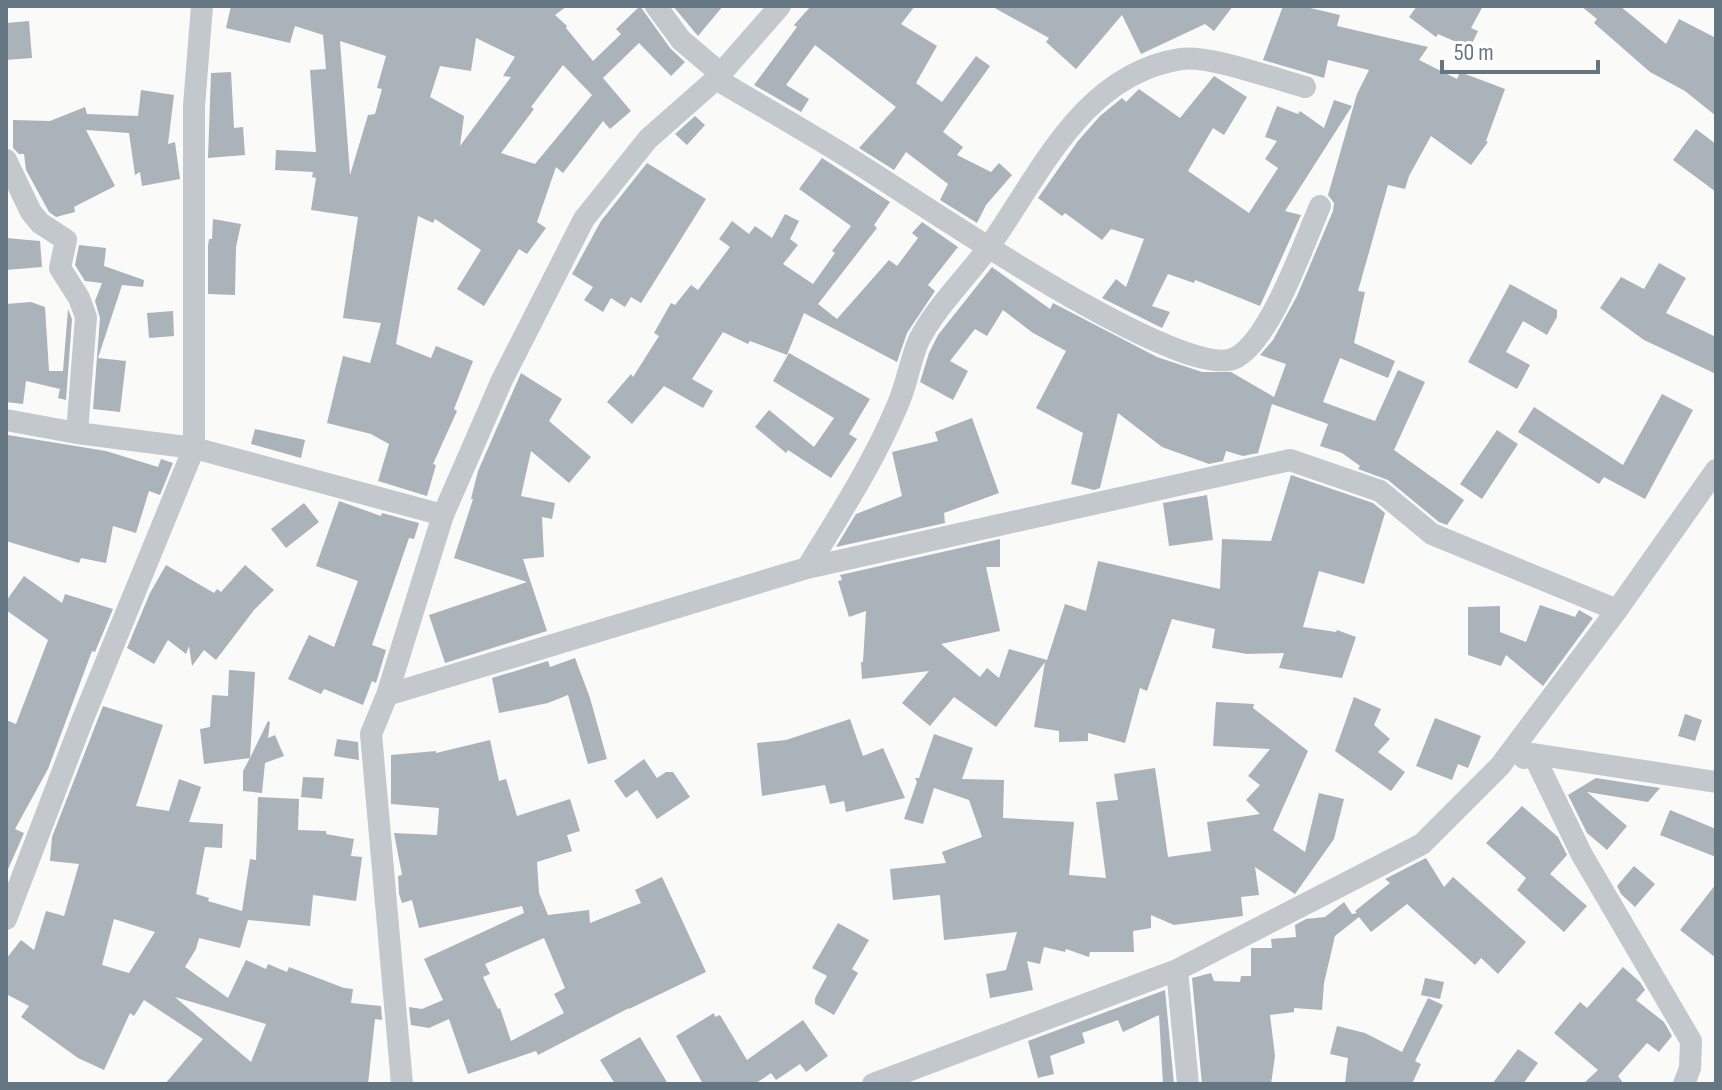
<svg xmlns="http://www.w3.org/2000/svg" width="1722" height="1090" font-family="'Sofia Sans Condensed',sans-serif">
	<rect width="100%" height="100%" fill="#fafaf8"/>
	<path fill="#aab3b9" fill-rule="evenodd" d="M231 6H567L555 15 567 26 566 28 593 61 621 34 616 29 640 6 670 48 685 62 671 76 639 43 603 78 631 111 610 129 603 121 563 173 556 167 537 222 546 228 527 254 519 249 484 306 457 289 481 250 435 219 433 223 418 216 396 344 431 358 436 346 473 361 454 409 457 411 433 464 436 465 427 496 378 481 389 444 371 434 327 423 343 356 370 363 381 323 343 318 358 217 311 210 316 178 312 177 313 172 275 170 276 150 316 152 310 70 326 69 323 35 295 26 290 43 226 28ZM476 38 515 57 503 76 511 77 460 146 464 116 430 97 440 66 471 71ZM340 41 386 56 377 88 382 89 375 114 368 115 350 175ZM563 65 592 95 535 164 501 153 534 109 531 107Z
		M673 6H723L698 36Z
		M811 6H915L901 24 937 46 916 83 942 102 976 56 990 66 943 132 963 147 957 155 991 172 999 163 1012 175 986 205 977 223 940 200 948 184 906 152 894 170 859 148 896 107 815 45 786 85 809 99 801 112 754 85 797 27 794 25Z
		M991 6H1233L1214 31 1205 24 1141 54 1122 15 1076 69 1046 42 1049 38Z
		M1283 6H1302L1340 15 1337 26 1428 47 1419 60 1457 79 1460 72 1505 89 1486 141 1488 142 1471 165 1431 136 1409 176 1405 189 1388 185 1358 291 1365 292 1354 343 1395 361 1388 378 1340 358 1323 402 1375 421 1398 370 1425 382 1394 450 1464 500 1447 525 1439 522 1388 480 1358 469 1360 466 1342 453 1320 446 1328 424 1272 404 1258 453 1243 456 1226 451 1223 461 1209 464 1162 447 1118 413 1100 488 1094 490 1071 484 1083 433 1036 408 1066 351 1033 333 1003 310 987 336 975 329 950 361 968 371 953 400 920 382 929 353 938 335 992 267 1050 309 1053 303 1157 357 1202 372H1231L1274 397 1286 364 1260 355 1273 340 1297 296 1333 211 1334 203 1328 195 1357 94 1369 70 1328 60 1324 78 1263 60Z
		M1417 6H1483L1471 28 1478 31 1470 48 1438 34 1436 37 1409 17Z
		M1581 6H1620L1666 44 1679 19 1716 38V116L1685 91 1650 72 1594 23 1597 19Z
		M29 21 32 58 6 60V23Z
		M231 72 234 128 243 127 245 155 208 158 211 73Z
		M1214 76 1247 97 1224 135 1213 128 1188 171 1249 213 1278 168 1265 159 1277 141 1265 137 1277 106 1298 114 1300 111 1324 128 1334 100 1352 106 1285 211 1301 215 1260 306 1195 280 1194 283 1168 274 1152 306 1170 312 1162 328 1102 298 1116 279 1126 287 1144 239 1111 229 1102 240 1065 213 1062 216 1038 198 1078 141 1100 116 1122 98 1126 102 1139 89 1180 118Z
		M141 90 174 95 168 144 175 142 180 179 142 186 140 172 135 175 129 133 86 130 115 186 74 207 75 212 56 217 49 212 26 170 24 154H19L13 148V120L50 121 85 107 87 114 138 116Z
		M695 116 705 125 687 145 675 134Z
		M1696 129 1716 144V192L1673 160Z
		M822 158 890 202 874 225 877 228 818 304 837 319 889 260 897 266 918 238 912 233 922 222 958 247 928 285 935 291 907 333 897 362 804 313 787 355 750 341 748 344 723 332 692 379 713 391 703 408 664 386 632 424 607 402 631 374 633 377 659 336 654 333 671 303 675 305 691 285 698 290 730 247 719 239 732 221 749 234 755 226 772 238 785 214 799 221 790 239 798 245 783 264 813 284 835 253 832 251 851 226 799 189Z
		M647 163 706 199 641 303 631 297 625 307 611 298 603 312 584 300 593 287 572 274 601 221Z
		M213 219 241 224 236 247 235 295 208 294V246L209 239H212Z
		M6 238 40 241 42 267 6 270Z
		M79 245 106 248 104 266 144 280 143 287 122 285 98 358 126 361 120 412 93 409 100 318 95 301 102 283 85 281 75 265Z
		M1659 263 1686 278 1666 313 1716 337V374L1644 340 1600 308 1621 277 1644 289Z
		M1510 284 1557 310V317L1547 335 1523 321 1506 352 1530 365 1517 389 1468 362Z
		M31 302 45 307 49 371H63L68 309 72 319 66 400 58 398 60 389 26 381 23 404 6 402V304Z
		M173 311 174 336 149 338 147 313Z
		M789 353 870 399 849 434 857 439 831 478 788 450 786 453 755 427 769 410 814 447 834 418 773 381Z
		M521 373 562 399 549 421 591 457 569 483 531 451 521 496 555 503 552 519 542 517 544 557 523 559 547 631 445 663 429 615 527 582 454 558 473 499H471L478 471Z
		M1662 394 1693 410 1645 499 1604 477 1599 484 1518 432 1534 407 1623 465Z
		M972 418 999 493 944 513 945 523 836 547 856 514 902 496 892 452 938 441 935 432Z
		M255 429 305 440 301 458 251 444Z
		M1497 430 1518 444 1482 499 1460 484Z
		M8 435 106 451 158 467 161 459 173 463 160 495 149 491 136 533 113 526 106 563 81 558 79 563 6 541Z
		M1291 475 1373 503 1385 513 1364 584 1319 571 1303 627 1336 632 1337 630 1356 637 1342 678 1279 668 1284 653 1247 654 1212 648 1215 629 1172 619 1147 691 1140 688 1125 743 1088 733V741L1059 742V731L1034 727 1045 662 996 727 954 697 930 726 902 703 929 671 862 679 861 662H863L866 611 849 617 838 581 842 580 840 575 1000 539V567H986L1000 631 941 644 980 677 987 668 999 678 1009 649 1047 660 1065 604 1086 611 1098 561 1220 589 1222 539 1271 541Z
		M1207 495 1213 540 1169 546 1163 503Z
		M339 501 381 516 382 513 419 523 414 539 409 538 372 645 386 650 376 683 372 681 363 705 324 689 321 694 288 679 309 635 334 647 358 581 316 566Z
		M304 503 319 522 286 548 271 529Z
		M166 565 214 593 217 589 221 592 245 565 274 590 254 610 216 660 204 650 192 666 189 646 186 654 168 640 154 664 127 648 150 593Z
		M24 576 62 603 65 594 113 609 95 652 92 651 48 769 15 829 24 833 6 874V720L16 724 48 640 6 610V601Z
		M1540 605 1575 617 1579 610 1593 618 1543 686 1506 655 1501 666 1468 655V607L1500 606V632L1526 642Z
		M575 658 590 698 607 759 588 764 568 695 548 703 499 713 492 678 548 661 550 667Z
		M229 670 255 672 250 758 268 721 270 722 268 738 275 735 284 756 265 763 262 793 243 791V771L250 758 204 764 200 729 210 727 212 695 228 696Z
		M1354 697 1381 709 1374 725 1390 739 1378 752 1405 772 1391 791 1335 751Z
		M1216 702 1254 704 1253 708 1308 751 1273 830 1305 852 1319 793 1344 799 1334 839 1295 894 1255 867 1259 895 1241 897 1243 916 1174 925 1151 915V928L1133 931 1134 952H1090L1089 957 1066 949 1065 952 1044 947 1040 964 1027 961 1033 990 990 998 986 974 1006 970 1017 932 944 940 940 895 893 900 890 869 946 863 942 852 982 837 969 800 934 788 923 824 904 819 917 782 915 778H919L934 734 973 748 962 779 1004 780 1003 818 1074 822 1069 875 1106 878 1096 802 1118 800 1114 774 1155 768 1168 857 1211 851 1207 822 1260 814 1246 800 1260 785 1248 776 1270 749 1213 746Z
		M103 706 163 725 136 806 169 811 179 779 201 787 189 822 223 824 222 848 205 847 196 894 209 898 208 901 242 911 250 859 256 860 258 797 299 799 298 830 326 831V834L354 839 351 856 362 857 356 901 313 895 310 926 248 920 240 948 199 938 196 949 185 967 228 998 246 960 266 969 268 964 287 972 289 967 344 988 353 989 351 1003 381 1006 382 1020 375 1019 368 1084H165L203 1039 144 1000 134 1016 130 1013 104 1070 78 1058 21 1017 29 1006 6 994V959L21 940 34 950 46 911 64 916 79 864 50 861 52 837ZM114 919 155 932 129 973 102 965ZM175 997 266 1024 251 1062 212 1029Z
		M1685 714 1702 720 1695 741 1678 736Z
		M1435 718 1481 736 1468 768 1458 764 1452 780 1416 766Z
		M850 719 863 756 883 748 905 798 846 812 844 801 830 804 825 785 762 796 757 743 786 740Z
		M337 739 358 742 359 760 334 756Z
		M490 740 499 781 506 779 517 816 570 799 580 831 567 835 572 851 537 862 539 893 548 915 589 910 590 923 641 903 635 890 662 877 706 972 629 1009V1008L538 1055 536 1051 468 1074 449 1019 429 1028 411 1025 409 1007 422 1009 443 1000 424 959 524 913 522 906 419 928 412 900 402 903 399 894 398 876 402 875 394 833 437 835 439 808 391 804V755L436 751V753ZM544 938 565 988 554 994 564 1013 511 1041 500 1008 498 1009 483 977 490 974 485 964Z
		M644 759 657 778 666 772H673L690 797 657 819 637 790 626 798 614 781Z
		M303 777 324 778 322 799 301 797Z
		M1596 778 1660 788 1648 802 1587 792 1627 826 1607 850 1587 833 1568 795Z
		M1522 806 1558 837 1567 855 1550 874 1587 906 1564 932 1517 890 1526 878 1486 843Z
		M1670 810 1716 829V857L1660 835Z
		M1426 858 1444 887 1453 877 1526 942 1498 974 1481 958 1475 965 1407 904 1371 932 1359 917 1335 936 1324 983 1322 1010 1294 1008V1012L1270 1015 1275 1056 1271 1084H1202L1192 978 1211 973 1214 981 1240 982 1241 976H1251V948H1272L1271 939 1296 937 1295 925 1306 919 1325 917 1344 902 1352 914 1357 913 1355 911 1390 883 1385 879Z
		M1634 866 1655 884 1635 907 1621 894 1617 886Z
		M1716 884V958L1680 930Z
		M838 923 869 940 852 969 858 973 834 1015 815 1004V998L827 976 812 968Z
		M1623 967 1640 982 1645 990 1636 1000 1664 1022 1672 1036 1659 1052 1647 1043 1618 1076 1624 1084H1583L1598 1070 1554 1033 1580 1002 1587 1008Z
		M1425 978 1444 982 1440 999 1421 995Z
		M1165 990 1174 1084H1163L1159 1015 1123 1032 1118 1020 1082 1033 1085 1043 1050 1056 1054 1074 1038 1078 1028 1041Z
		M1428 998 1443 1005 1415 1061 1421 1064 1412 1084H1345L1348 1058 1330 1054 1337 1026 1365 1033 1402 1052Z
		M714 1013 715 1017 720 1015 747 1060 803 1020 828 1056 806 1072 800 1064 776 1080 771 1073 755 1084H703L676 1036Z
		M640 1037 668 1084H615L600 1060Z
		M1518 1049 1538 1063 1523 1084H1492Z"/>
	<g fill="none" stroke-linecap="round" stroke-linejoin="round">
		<path stroke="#c3c8cc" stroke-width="22" d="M656 6 681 40 721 74
			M716 79C763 107 811 134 857 163 914 198 1182 384 1235 358 1270 341 1304 243 1320 206
			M6 160 31 212 40 223 66 240 60 268 79 298 86 317 77 433
			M6 420 77 433 194 448 443 515
			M807 568C840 514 874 462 898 404 907 384 910 360 919 340 936 307 966 278 988 248 1040 175 1082 74 1181 59 1209 55 1275 79 1305 87
			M387 695 807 568 1290 460 1380 491 1432 534 1617 610
			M1533 754 1582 855 1691 1041 1690 1068 1684 1084
			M1524 758 1533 754 1716 782
			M6 919 82 721 194 448V106L202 6
			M1177 970 1188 1084
			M402 1084 371 734 387 695 443 515 502 380 584 219 648 139 716 79 780 6
			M873 1084 1177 970 1422 844 1500 766 1617 610 1716 470"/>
	</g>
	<rect width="1722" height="1090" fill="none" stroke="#657683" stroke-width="16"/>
	<path d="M1442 60v12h156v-12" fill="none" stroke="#657683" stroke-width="4"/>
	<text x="1454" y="60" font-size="24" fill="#657683" stroke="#ffffff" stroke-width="6" paint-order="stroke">50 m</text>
</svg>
